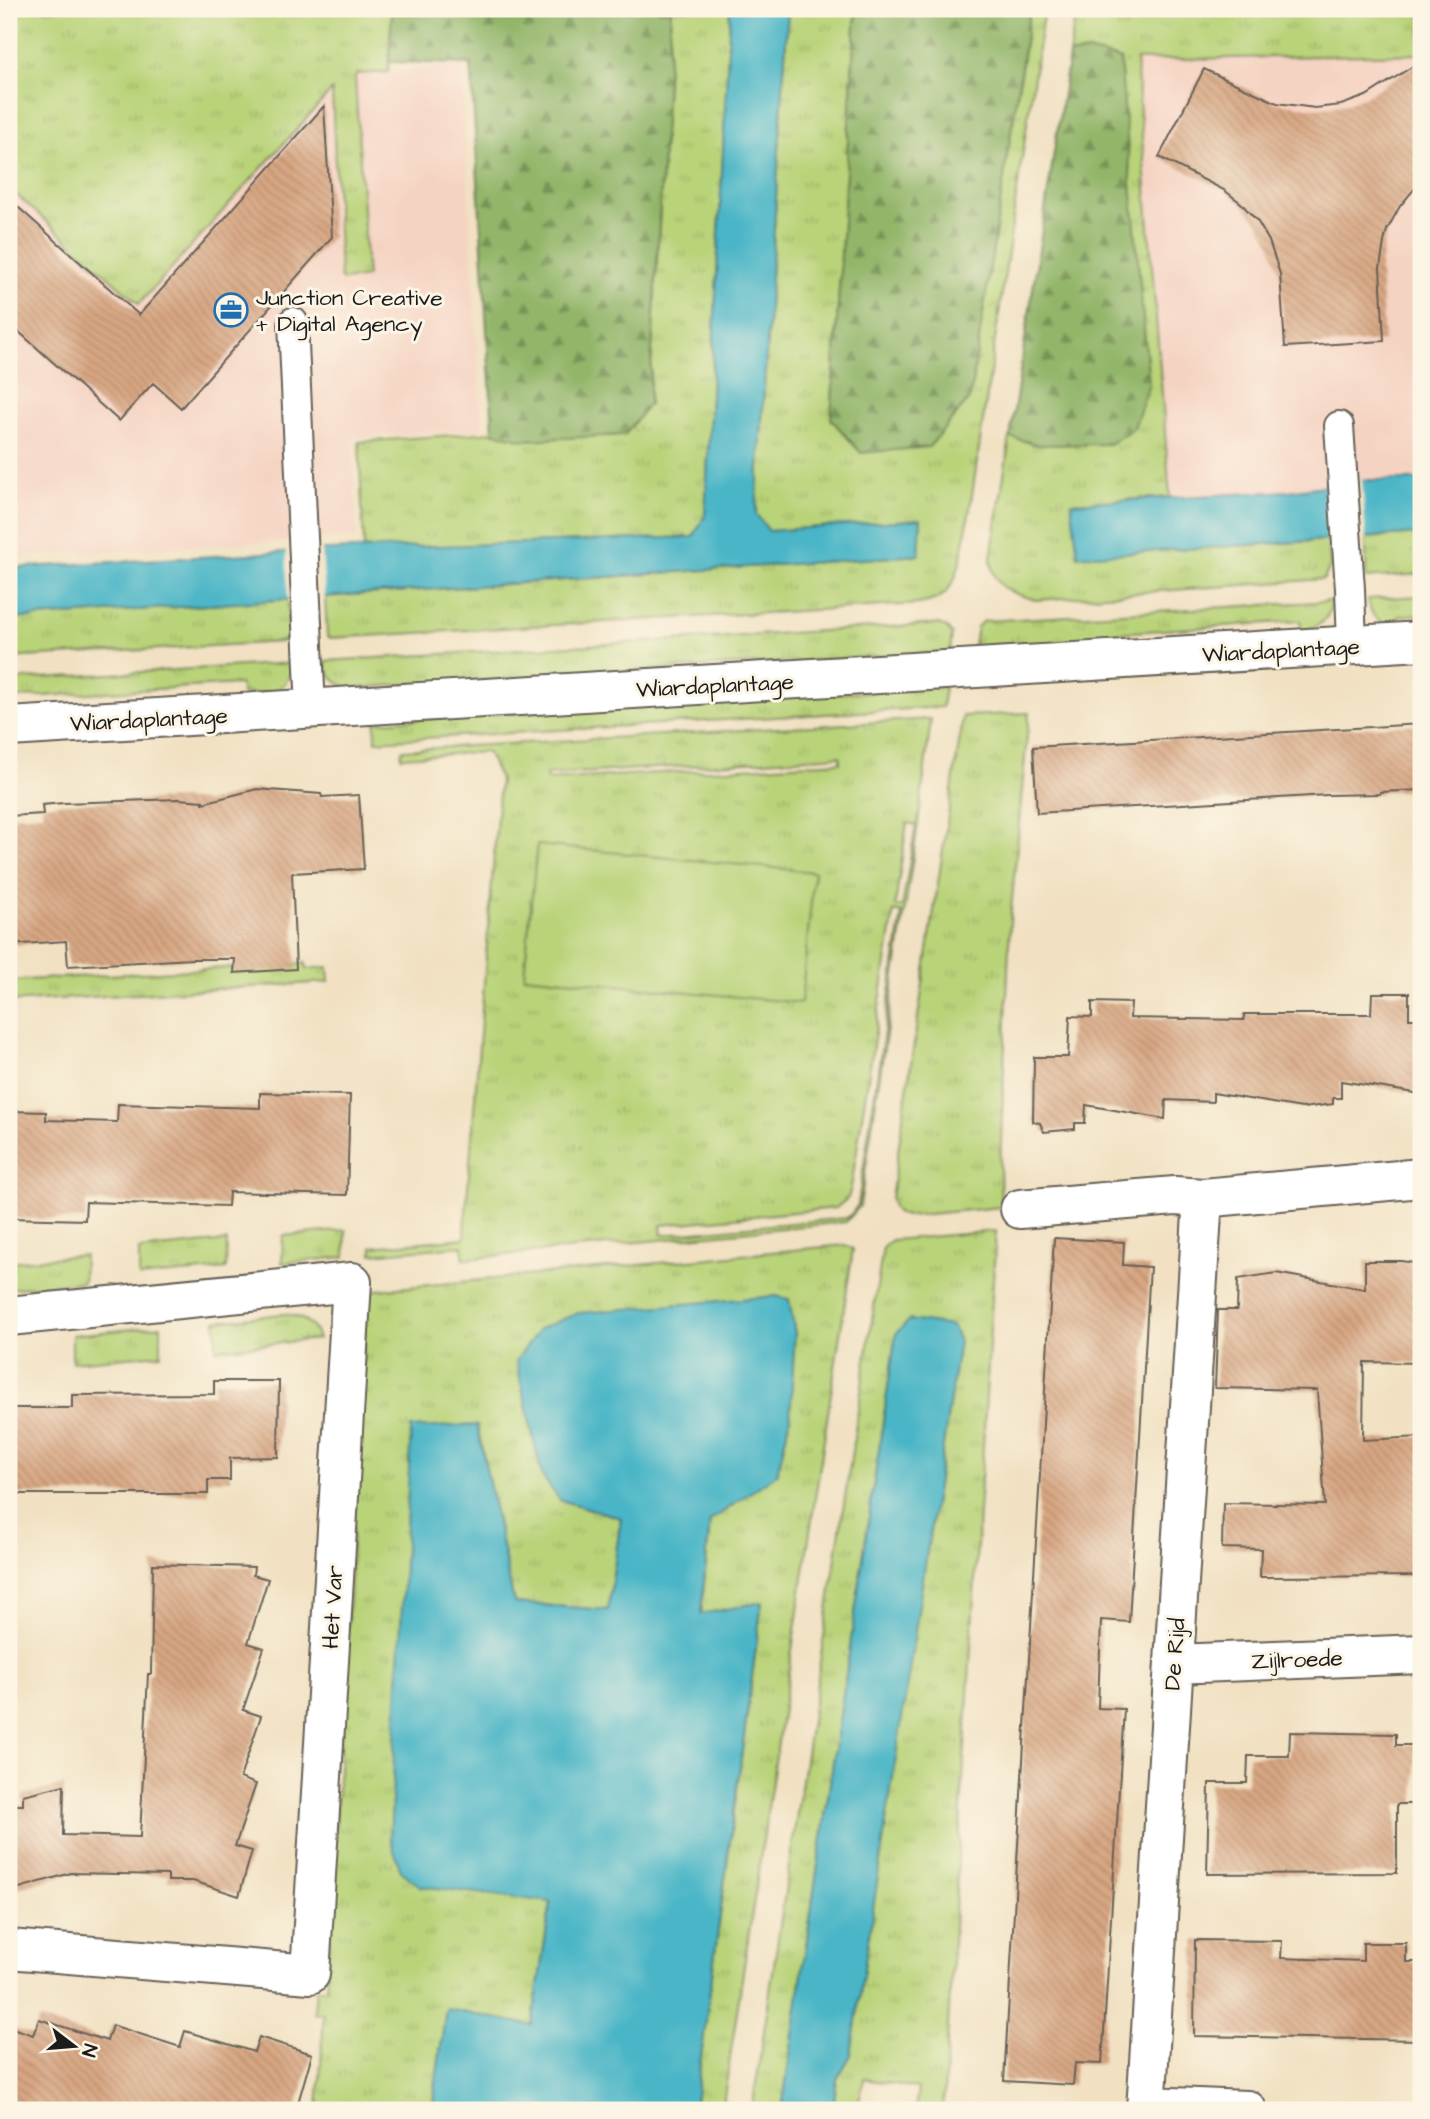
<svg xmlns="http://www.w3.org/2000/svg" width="1430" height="2119" font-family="'Architects Daughter',sans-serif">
	<defs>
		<pattern id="grass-tufts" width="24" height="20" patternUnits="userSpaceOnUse" patternTransform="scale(1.75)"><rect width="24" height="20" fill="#b9d379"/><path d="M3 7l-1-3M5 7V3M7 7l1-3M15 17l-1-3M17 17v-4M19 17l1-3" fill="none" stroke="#9eb568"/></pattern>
		<pattern id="forest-firs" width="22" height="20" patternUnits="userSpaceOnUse" patternTransform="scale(1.75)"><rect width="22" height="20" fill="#92b569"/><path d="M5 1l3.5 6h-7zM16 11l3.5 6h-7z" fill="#769256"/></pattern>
		<pattern id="building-back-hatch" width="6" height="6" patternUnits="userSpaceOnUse" patternTransform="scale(1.75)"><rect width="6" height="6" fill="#d7a682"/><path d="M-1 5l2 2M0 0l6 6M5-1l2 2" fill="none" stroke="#b88e70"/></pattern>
	</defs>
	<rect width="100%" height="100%" fill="#fcf5e5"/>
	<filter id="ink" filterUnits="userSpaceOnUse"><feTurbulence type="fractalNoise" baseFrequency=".0143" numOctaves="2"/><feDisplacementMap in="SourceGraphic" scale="14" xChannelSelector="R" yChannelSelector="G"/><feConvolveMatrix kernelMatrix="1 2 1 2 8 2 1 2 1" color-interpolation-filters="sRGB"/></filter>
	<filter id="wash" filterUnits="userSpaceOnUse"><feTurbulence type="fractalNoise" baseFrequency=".00686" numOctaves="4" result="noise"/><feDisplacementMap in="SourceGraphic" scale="28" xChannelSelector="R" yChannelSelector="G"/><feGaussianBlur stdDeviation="1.57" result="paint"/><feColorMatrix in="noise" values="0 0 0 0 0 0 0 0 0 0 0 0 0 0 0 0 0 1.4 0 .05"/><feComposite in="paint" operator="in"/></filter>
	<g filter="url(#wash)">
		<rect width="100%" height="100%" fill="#f1e1c2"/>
		<path fill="#f5d3c2" d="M1421 54V480H1363L1289 491 1170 497 1135 60Z
			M461 66 482 429 352 438 357 537 9 557V117L330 98V75Z"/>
		<path fill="url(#grass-tufts)" stroke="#6a784a" stroke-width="2" fill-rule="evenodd" d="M9 9H392L388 72 357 74 355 77 367 277 343 280 340 277 332 90 139 304 9 188Z
			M671 9H730L705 516 693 537 364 549 359 442 493 432 524 440 649 404Z
			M788 9H856L831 419 1013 124 1030 9H1044L970 509C965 532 962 579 944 594 936 601 927 602 918 604L331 638 327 636 325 597 919 555 921 519 769 531 756 514Z
			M1076 9H1421V54L1136 60 1170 497 1072 503 1078 556 1329 540 1330 566 1324 579 1036 600C1011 593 992 589 991 558L1010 437 1038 445 1088 51 1069 55Z
			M1421 534V574L1366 578V538Z
			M1421 596V614L1399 616V626C1381 624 1370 619 1368 599Z
			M288 599 289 635 286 640 280 642 9 658V619Z
			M1332 601C1329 620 1320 627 1302 631L1300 621 1118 633 1117 642 973 650 977 627 983 621Z
			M939 624 947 628 952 634 950 652 351 688C337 685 327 676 325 661Z
			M292 663C290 695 266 693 242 694L240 684 9 698V680Z
			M945 687 942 707 376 741 375 722Z
			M1029 713 1010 922 1000 1167 1001 1207 908 1216C896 1215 892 1209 891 1198L963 716Z
			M931 719 918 824 860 1206 846 1222 464 1259 462 1246 372 1254V1247L464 1238 500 779 487 752 401 757 402 750ZM840 756V762L547 780 546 775ZM907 823 916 825 902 907 895 906ZM894 911 902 913 858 1204 851 1215 846 1218 662 1235 661 1225 836 1208 848 1198 851 1188Z
			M306 963V969L328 967 329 982 9 1002V981Z
			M346 1230 345 1257 282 1263 283 1236Z
			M996 1231 943 2110H915L918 2088 864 2079 857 2110H833L837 2079 851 2054 896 1333 782 2110H752L883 1247 892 1240Z
			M227 1241 226 1269 139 1277V1250Z
			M845 1245 853 1249 722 2110H694L762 1603 701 1615 710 1521 776 1474 560 1500 621 1518 608 1610 514 1603 477 1425 420 1886 551 1901 532 2026 446 2009 432 2110H318L324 2014 314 2013 316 1989H326L367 1291Z
			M84 1255 83 1282 9 1289V1262Z
			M282 1314C299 1315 313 1321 318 1339L216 1349V1321Z
			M161 1326V1354L72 1362V1335Z"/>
		<path fill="url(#forest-firs)" stroke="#576842" stroke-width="2" d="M392 9H671L649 404 625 435 524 440 493 432 471 64 389 62Z
			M856 9H1030L970 398 929 447 861 453 831 419Z
			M1088 51 1120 59 1149 384 1134 428 1109 444 1038 445 1010 437 1069 55Z"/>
		<path fill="#b9d379" stroke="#6a784a" stroke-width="2" d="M537 845 814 872 801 1003 524 976Z"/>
		<path fill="#49b5c6" stroke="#326871" stroke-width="2" d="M730 9H788L756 514 769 531 921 519 919 555 9 619V568L300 551 693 537 705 516Z
			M1363 480H1421V534L1078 556 1071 503 1289 491Z
			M776 1296 789 1299 795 1333 790 1420 777 1474 710 1521 701 1614 762 1602 694 2110H432L446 2009 532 2025 551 1902 420 1886 401 1871 390 1839 411 1428 477 1425 514 1603 608 1610 621 1518 560 1500 542 1476 516 1361 539 1329 578 1313Z
			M910 1320 952 1326 959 1341 851 2055 837 2079 833 2110H782L896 1333Z"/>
		<path fill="#f1e1c2" d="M1362 477 1366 541 1329 544 1325 482Z
			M322 547 325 601 288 603 286 548Z"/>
		<g id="blocks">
			<path fill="url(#building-back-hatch)" d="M1421 61V181L1400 206 1387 230 1384 242 1380 268 1384 341 1285 347 1280 274 1269 241 1258 222 1241 203 1224 190 1159 157 1204 69 1277 103 1315 108 1341 105 1366 96Z
				M324 106 332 237 181 408 153 383 119 421 9 323V199L139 315Z
				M1421 724V790L1380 792V794L1327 795 1037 813 1033 747Z
				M257 789 321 794 322 797 359 795 364 869 292 873 296 969 234 973 235 959H193L68 966 66 941 9 945V816L43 814 42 805 64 803 179 799 203 801V803Z
				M1372 993H1409V1019H1421V1094L1341 1081V1098H1333V1104L1302 1108 1213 1093V1102L1166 1100 1165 1119 1086 1105 1085 1123H1075V1129L1044 1132 1040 1123 1033 1122 1034 1057H1068L1070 1016 1092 1017V1002L1131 1003 1130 1018 1244 1020V1014H1371Z
				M260 1093 350 1095 347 1195 229 1192 228 1206 86 1202 85 1220 9 1218 10 1111 46 1112V1120L117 1122 118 1104 260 1108Z
				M1054 1238 1124 1242 1123 1265 1150 1267 1129 1622 1101 1620 1098 1708 1124 1709 1102 2064 1075 2063 1073 2085 1004 2081Z
				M1365 1261H1401L1421 1264V1363L1364 1362 1363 1440 1421 1437V1576L1260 1577 1261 1549 1222 1548 1223 1503 1325 1505 1317 1390 1215 1388 1218 1310H1237L1238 1279 1276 1273 1365 1289Z
				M214 1381H279L278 1457 230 1458V1480H208V1494H9V1408H72V1395L214 1394Z
				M153 1564 254 1567 253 1575 268 1579 248 1643 264 1648 243 1710 261 1716 240 1778 256 1784 235 1846 252 1851 239 1896 193 1881H168V1875L71 1873 9 1891V1805H23V1795L64 1785 63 1835 140 1837 148 1674H151Z
				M1290 1732 1396 1734V1745H1416L1415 1804H1397V1873L1207 1874 1209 1783H1247L1248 1756H1289Z
				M1195 1940 1282 1941 1281 1958 1363 1961V1943H1406V1962H1421V2040L1194 2036Z
				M39 2019 107 2041 112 2025 180 2047 185 2031 254 2052 259 2037 312 2054 296 2110H9V2027L33 2035Z"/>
		</g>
	</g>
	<g filter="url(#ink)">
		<use href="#blocks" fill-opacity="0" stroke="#676156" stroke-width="2"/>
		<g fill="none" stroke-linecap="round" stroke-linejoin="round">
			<defs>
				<path id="lane" d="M293 322 311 710
					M1339 426 1350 589 1352 645"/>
				<path id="street" d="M9 727 1421 641
					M1020 1209 1175 1196 1203 1198
					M9 1316 352 1282 310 1974 9 1949
					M1174 1664 1421 1654
					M1147 2106 1247 2110
					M1146 2110 1203 1198 1421 1178"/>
			</defs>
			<use href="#lane" stroke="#676156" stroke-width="32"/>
			<use href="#street" stroke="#676156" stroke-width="42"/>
			<use href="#lane" stroke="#fff" stroke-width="28"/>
			<use href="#street" stroke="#fff" stroke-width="38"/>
		</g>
	</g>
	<defs>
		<symbol id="office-ring" viewBox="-11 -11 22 22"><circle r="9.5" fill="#fcf5e5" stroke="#1f6fb2" stroke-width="1.5"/><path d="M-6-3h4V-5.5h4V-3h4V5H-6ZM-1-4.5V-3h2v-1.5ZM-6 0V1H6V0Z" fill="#1f6fb2"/></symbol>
	</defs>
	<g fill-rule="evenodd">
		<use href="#office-ring" x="212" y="291" width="38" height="38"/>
	</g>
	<g text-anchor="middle" stroke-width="6" stroke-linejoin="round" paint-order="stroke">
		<g font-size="23" fill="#1c1c1c" stroke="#fcf5e5" text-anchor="start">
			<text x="256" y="305">Junction Creative<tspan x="256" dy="26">+ Digital Agency</tspan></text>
		</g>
		<g font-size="23" fill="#1c1c1c" stroke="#fcf5e5">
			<text transform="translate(1281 650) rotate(-3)" y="8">Wiardaplantage</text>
			<text transform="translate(715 685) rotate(-3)" y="8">Wiardaplantage</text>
			<text transform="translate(149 719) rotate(-3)" y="8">Wiardaplantage</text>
			<text transform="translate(332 1607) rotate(-87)" y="8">Het Var</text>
			<text transform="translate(1174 1654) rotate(-86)" y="8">De Rijd</text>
			<text transform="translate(1297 1659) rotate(-2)" y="8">Zijlroede</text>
		</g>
	</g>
	<rect width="1430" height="2119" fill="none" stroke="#fcf5e5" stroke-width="35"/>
	<g transform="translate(74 2046) rotate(106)" stroke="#fcf5e5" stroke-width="5" paint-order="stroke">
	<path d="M0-5L12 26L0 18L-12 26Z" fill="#1c1c1c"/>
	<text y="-10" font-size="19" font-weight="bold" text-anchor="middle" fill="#1c1c1c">N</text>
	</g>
</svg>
